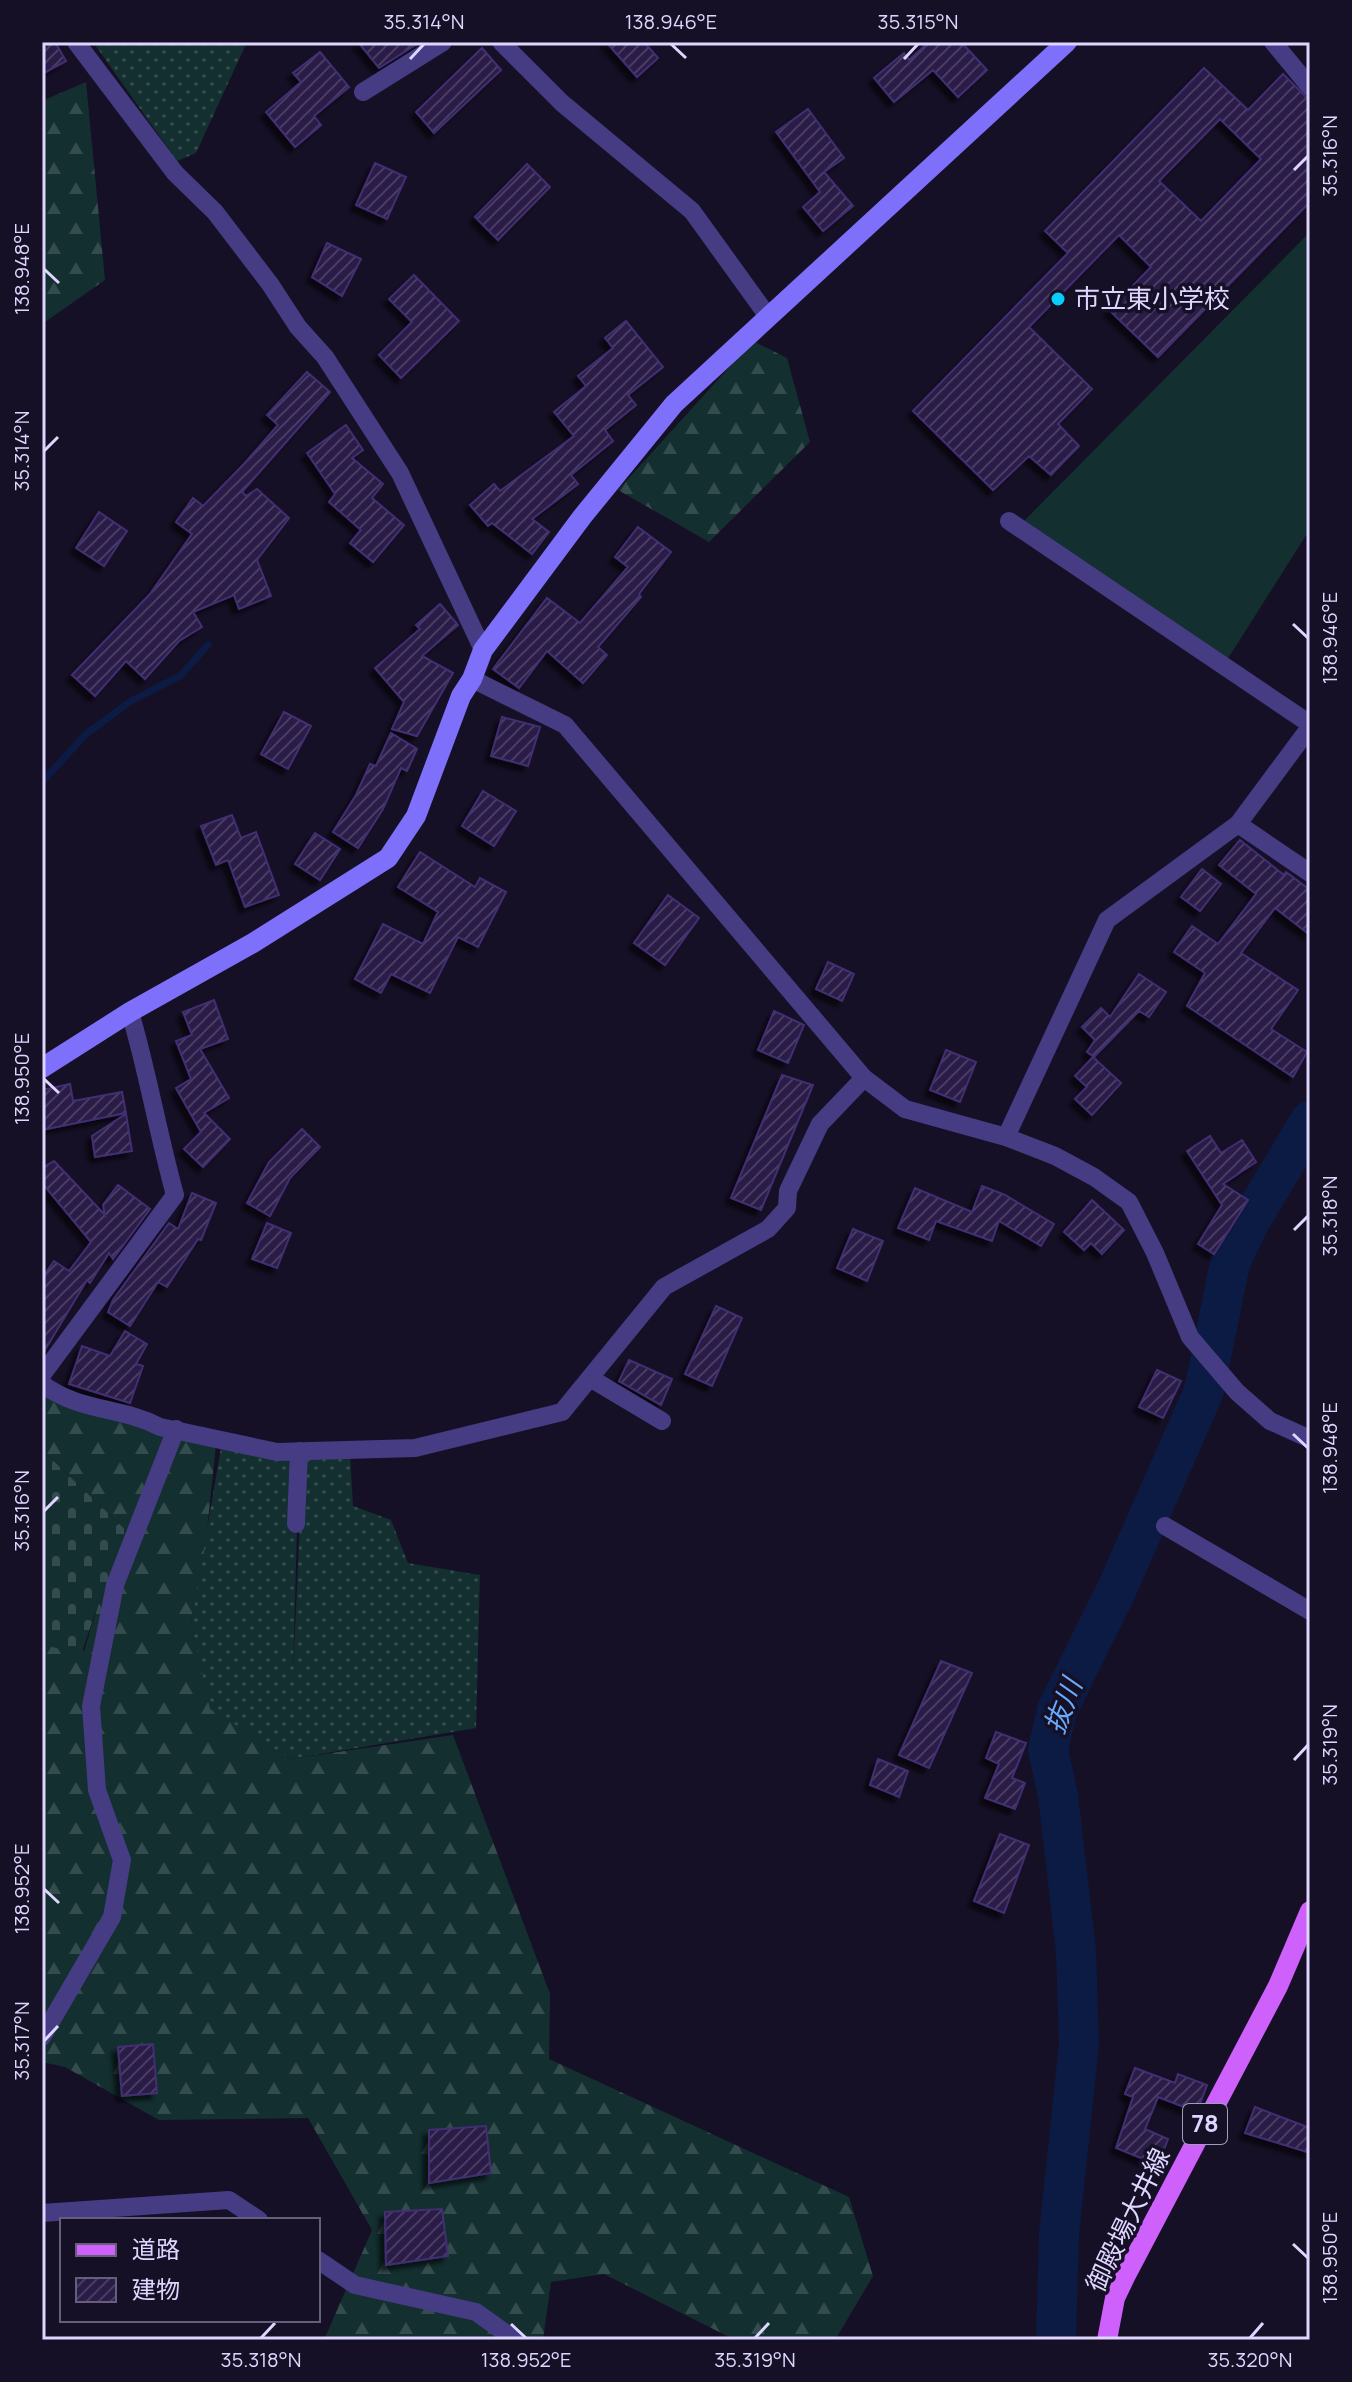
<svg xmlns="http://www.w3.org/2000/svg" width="1352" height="2382" font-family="Manrope,'Noto Sans JP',sans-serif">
	<defs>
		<pattern id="grass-dots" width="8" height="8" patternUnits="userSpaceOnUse" patternTransform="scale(2)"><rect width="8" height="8" fill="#132f30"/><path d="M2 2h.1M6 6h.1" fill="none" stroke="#354c4f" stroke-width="1.8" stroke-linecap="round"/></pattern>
		<pattern id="forest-firs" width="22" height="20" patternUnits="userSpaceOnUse" patternTransform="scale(2)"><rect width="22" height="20" fill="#132f30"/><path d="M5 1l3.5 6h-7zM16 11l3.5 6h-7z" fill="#354c4f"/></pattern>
		<pattern id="cemetery-stones" width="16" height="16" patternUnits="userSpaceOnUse" patternTransform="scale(2)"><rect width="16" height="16" fill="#132f30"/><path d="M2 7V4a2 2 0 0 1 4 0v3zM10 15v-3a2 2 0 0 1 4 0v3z" fill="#354c4f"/></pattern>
		<pattern id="building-hatch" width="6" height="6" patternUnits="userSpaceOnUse" patternTransform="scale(2)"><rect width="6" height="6" fill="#291c47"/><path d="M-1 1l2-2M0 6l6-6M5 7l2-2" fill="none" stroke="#483c63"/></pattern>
		<filter id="shadow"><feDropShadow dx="-5.5" dy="5.5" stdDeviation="2" flood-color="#0009"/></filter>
	</defs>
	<rect width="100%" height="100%" fill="#161026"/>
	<path fill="url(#grass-dots)" d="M93 42H247L196 153 177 161Z
		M222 1442 299 1451 293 1675 303 1454H350L353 1506 391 1520 408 1563 480 1575 476 1728 291 1759 209 1710 191 1622Z"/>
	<path fill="url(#forest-firs)" d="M86 82 105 280 42 324V101Z
		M753 341 787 358 810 442 709 542 618 490Z
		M42 1383 216 1444 206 1541 191 1622 210 1709 291 1759 453 1735 550 1994 549 2059 849 2197 873 2276 835 2340H735L604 2274 551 2282 543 2340H324L372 2230 308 2118 159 2120 65 2067 42 2062V1643L84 1651 101 1596 131 1535 42 1450Z"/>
	<path fill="url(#cemetery-stones)" d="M42 1450 131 1535 100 1599 81 1655 42 1644Z"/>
	<path fill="#132f30" d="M1310 232V529L1222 668 1018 527Z"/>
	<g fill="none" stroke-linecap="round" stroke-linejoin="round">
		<path stroke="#0c1b44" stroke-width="7" d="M42 782 86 734 131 701 180 676 208 645"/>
		<path stroke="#0c1b44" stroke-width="40" d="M1056 2340 1059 2234 1079 2044 1076 1951 1058 1795 1048 1750 1057 1710 1116 1591 1204 1391 1230 1263 1250 1221 1310 1121"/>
	</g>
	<path fill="url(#building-hatch)" stroke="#422f72" stroke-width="2" fill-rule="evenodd" filter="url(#shadow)" d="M42 42H55L66 61 42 74Z
		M358 42H420L379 68Z
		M606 42H644L658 58 637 77Z
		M929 42H961L987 70 958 97 933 70 894 102 874 78 904 53 909 60Z
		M482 48 501 70 434 133 416 112Z
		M320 52 349 87 314 116 321 125 295 147 266 112 301 82 293 73Z
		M1204 68 1248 110 1283 74 1310 101V202L1158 357 1109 310 1151 267 1119 235 1029 327 1092 389 1058 424 1079 446 1051 475 1029 456 993 490 913 411 1068 253 1045 231ZM1220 119 1261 159 1201 221 1159 181Z
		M808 109 844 158 824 172 853 206 823 231 803 207 820 192 776 132Z
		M375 163 406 177 387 219 356 205Z
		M527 164 550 187 498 240 475 217Z
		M327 243 361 259 342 296 312 277Z
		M414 275 459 321 401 378 379 355 412 322 389 299Z
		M626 321 663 367 628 395 636 405 605 430 613 441 571 475 578 484 532 519 549 532 532 554 492 523 488 526 470 505 494 484 500 491 574 436 554 412 586 386 578 376 613 348 605 338Z
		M307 372 330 392 242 492 246 496 257 489 289 518 257 560 271 596 239 609 234 595 193 612 202 627 179 641 145 679 126 661 95 696 72 675 150 594 192 534 176 522 193 498 203 506 243 465 278 425 267 415Z
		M346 425 363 450 352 458 383 484 372 498 404 525 373 562 350 543 361 530 329 502 335 494 307 453Z
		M99 512 127 531 104 566 76 548Z
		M638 527 671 552 639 594 641 597 598 647 607 655 583 683 547 651 519 688 493 669 547 598 580 623 628 567 615 557Z
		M440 604 458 625 422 656 453 673 417 736 392 729 404 702 375 668 420 629 416 625Z
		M284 712 311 726 288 769 261 754Z
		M502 717 540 727 528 766 491 756Z
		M391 733 417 749 407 771 401 768 383 809 358 848 333 832 356 795 370 764 376 766Z
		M483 791 516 811 494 846 462 826Z
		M232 815 241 838 256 832 279 895 245 907 228 860 216 865 201 826Z
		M315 833 340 849 320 880 295 864Z
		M1240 840 1284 875 1286 872 1310 890V935L1275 908 1241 953 1298 990 1271 1029 1307 1052 1293 1077 1187 1006 1205 973 1174 952 1192 926 1218 944 1256 894 1219 865Z
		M420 852 475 887 480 878 506 892 478 947 458 937 430 993 391 974 381 993 355 979 383 924 423 944 438 912 398 887Z
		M1202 869 1221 884 1200 911 1181 897Z
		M668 895 699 918 665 965 634 943Z
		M828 962 854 974 842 1001 816 989Z
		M1139 974 1166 992 1149 1017 1139 1011 1094 1057 1087 1052 1095 1040 1082 1027 1101 1008 1110 1017Z
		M214 1000 228 1039 200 1049 229 1098 204 1113 230 1139 203 1167 184 1149 201 1132 176 1088 191 1079 176 1041 192 1035 183 1012Z
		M774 1011 804 1025 788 1063 758 1050Z
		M946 1050 976 1062 960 1102 930 1090Z
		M1093 1057 1121 1083 1092 1115 1075 1099 1087 1087 1075 1076Z
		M782 1075 813 1085 761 1210 731 1198Z
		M70 1084 73 1101 122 1092 126 1113 42 1130V1090Z
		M126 1114 132 1151 95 1157 92 1136Z
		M302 1129 320 1147 290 1178 270 1216 247 1203 269 1162Z
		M1210 1136 1221 1153 1242 1140 1256 1162 1223 1184 1248 1200 1214 1254 1198 1244 1222 1205 1187 1151Z
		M54 1161 105 1215 103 1205 118 1185 150 1209 113 1259 109 1253 90 1283 87 1280 42 1355V1278L54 1261 69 1271 91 1242 42 1183V1168Z
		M982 1186 1005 1195 1054 1224 1041 1246 999 1221 992 1241 936 1221 929 1240 898 1228 915 1188 972 1212Z
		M192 1193 216 1203 201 1240 198 1239 167 1287 158 1282 130 1326 108 1312 113 1300 169 1223 178 1229Z
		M1092 1200 1124 1230 1102 1254 1091 1243 1084 1250 1064 1232Z
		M267 1223 291 1233 277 1268 252 1259Z
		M853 1229 883 1241 867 1281 837 1268Z
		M716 1306 742 1318 712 1386 685 1374Z
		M125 1331 147 1344 136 1364 143 1366 130 1403 69 1384 82 1346 110 1356Z
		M629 1360 672 1379 661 1405 619 1381Z
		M1157 1370 1181 1381 1163 1418 1139 1407Z
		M941 1661 972 1673 929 1768 899 1755Z
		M996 1732 1026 1743 1012 1778 1025 1783 1015 1809 985 1798 999 1764 986 1758Z
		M878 1759 908 1771 899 1797 870 1785Z
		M1000 1834 1029 1845 1004 1913 974 1901Z
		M153 2044 157 2093 122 2096 118 2047Z
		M1135 2068 1175 2083 1178 2074 1207 2085 1197 2112 1158 2097 1145 2129 1168 2139 1158 2165 1116 2148 1133 2097 1125 2094Z
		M1255 2107 1310 2128V2153L1245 2133Z
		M486 2126 491 2173 429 2183V2130Z
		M442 2209 448 2256 386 2265 385 2212Z"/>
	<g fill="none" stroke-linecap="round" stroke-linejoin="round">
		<path stroke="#453c84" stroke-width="18" d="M76 42 175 173 215 212 270 284 298 327 325 357 400 473 483 650
			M501 42 562 103 692 211 767 315
			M1273 42 1310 87
			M363 92 443 42
			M1009 521 1310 724
			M472 679 565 725 864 1078 905 1109 1006 1137 1055 1156 1094 1177 1129 1202 1155 1253 1190 1337 1237 1392 1270 1421 1310 1439
			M1238 824 1310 873
			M1006 1137 1107 920 1238 824 1310 727
			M42 1375 175 1195C158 1134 148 1073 130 1012
			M590 1378 662 1421
			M42 1384C80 1412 119 1406 160 1427L277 1452 415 1448 562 1412 664 1287 768 1229 787 1208 788 1191 820 1124 864 1078
			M296 1524 299 1451
			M1165 1526 1310 1611
			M42 2037 112 1917 122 1860 97 1790 91 1706 115 1585 176 1429
			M42 2213 229 2200 259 2220
			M318 2260 355 2285 476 2312 515 2340"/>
		<path stroke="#7f70fb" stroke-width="20" d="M42 1068 130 1012 253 943 388 858 416 816 461 696 472 679 483 650 582 517 674 404 1067 42"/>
		<path stroke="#ce60fb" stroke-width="20" d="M1107 2340 1115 2298 1126 2275 1278 1986 1310 1911"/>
	</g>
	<path fill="none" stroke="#ded6fe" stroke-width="3" d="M671 44 686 58M410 59 424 44M904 59 918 44M1294 170 1308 156M44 269 59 283M44 451 58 437M1293 624 1308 638M44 1079 59 1093M1294 1230 1308 1216M1293 1434 1308 1448M44 1511 58 1497M1294 1760 1308 1745M44 1889 59 1903M44 2041 58 2026M1293 2244 1308 2258M511 2324 526 2338M261 2338 275 2323M755 2338 769 2323M1250 2338 1263 2323"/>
	<circle fill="#08ccf9" stroke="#161026" stroke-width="3" cx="1058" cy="299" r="8"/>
	<g text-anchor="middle" stroke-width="7" stroke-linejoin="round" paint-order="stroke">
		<rect fill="#161026" stroke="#a29bbd" stroke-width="2" x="1183" y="2104" width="44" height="40" rx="6"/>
		<g font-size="24" font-weight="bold" fill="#ded6fe">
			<text x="1205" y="2132">78</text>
		</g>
		<g font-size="26" fill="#ded6fe" stroke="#161026" text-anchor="start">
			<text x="1074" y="308">市立東小学校</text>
		</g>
		<g font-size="26" fill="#ded6fe" stroke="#161026">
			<text transform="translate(1128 2220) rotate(-64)" y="9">御殿場大井線</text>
		</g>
		<g font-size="28" font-style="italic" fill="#67aafb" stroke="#161026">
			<text transform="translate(1063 1706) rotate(-69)" y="10">抜川</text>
		</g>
	</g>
	<rect width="1352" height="2382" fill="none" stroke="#161026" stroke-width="88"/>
	<rect x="60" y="2218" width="260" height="104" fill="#161026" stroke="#665f7c" stroke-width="2"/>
	<rect x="76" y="2244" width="40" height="12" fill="#ce60fb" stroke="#665f7c" stroke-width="2"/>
	<text x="132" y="2258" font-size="24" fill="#ded6fe">道路</text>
	<rect x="76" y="2278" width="40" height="24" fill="url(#building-hatch)" stroke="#665f7c" stroke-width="2"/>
	<text x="132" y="2298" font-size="24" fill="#ded6fe">建物</text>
	<rect x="44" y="44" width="1264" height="2294" fill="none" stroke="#ded6fe" stroke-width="3"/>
	<g font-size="20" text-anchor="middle" fill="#ded6fe">
		<text x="424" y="29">35.314°N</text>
		<text x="671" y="29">138.946°E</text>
		<text x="918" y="29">35.315°N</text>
		<text transform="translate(1330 156) rotate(-90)" y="7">35.316°N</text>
		<text transform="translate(22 269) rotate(-90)" y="7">138.948°E</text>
		<text transform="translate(22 451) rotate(-90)" y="7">35.314°N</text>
		<text transform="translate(1330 638) rotate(-90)" y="7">138.946°E</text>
		<text transform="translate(22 1079) rotate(-90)" y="7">138.950°E</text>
		<text transform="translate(1330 1216) rotate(-90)" y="7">35.318°N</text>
		<text transform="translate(1330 1448) rotate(-90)" y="7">138.948°E</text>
		<text transform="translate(22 1511) rotate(-90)" y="7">35.316°N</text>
		<text transform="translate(1330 1745) rotate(-90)" y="7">35.319°N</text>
		<text transform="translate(22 1889) rotate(-90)" y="7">138.952°E</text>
		<text transform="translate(22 2041) rotate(-90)" y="7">35.317°N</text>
		<text transform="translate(1330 2258) rotate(-90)" y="7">138.950°E</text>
		<text x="261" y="2367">35.318°N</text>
		<text x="526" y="2367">138.952°E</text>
		<text x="755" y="2367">35.319°N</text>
		<text x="1250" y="2367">35.320°N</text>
	</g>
</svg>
